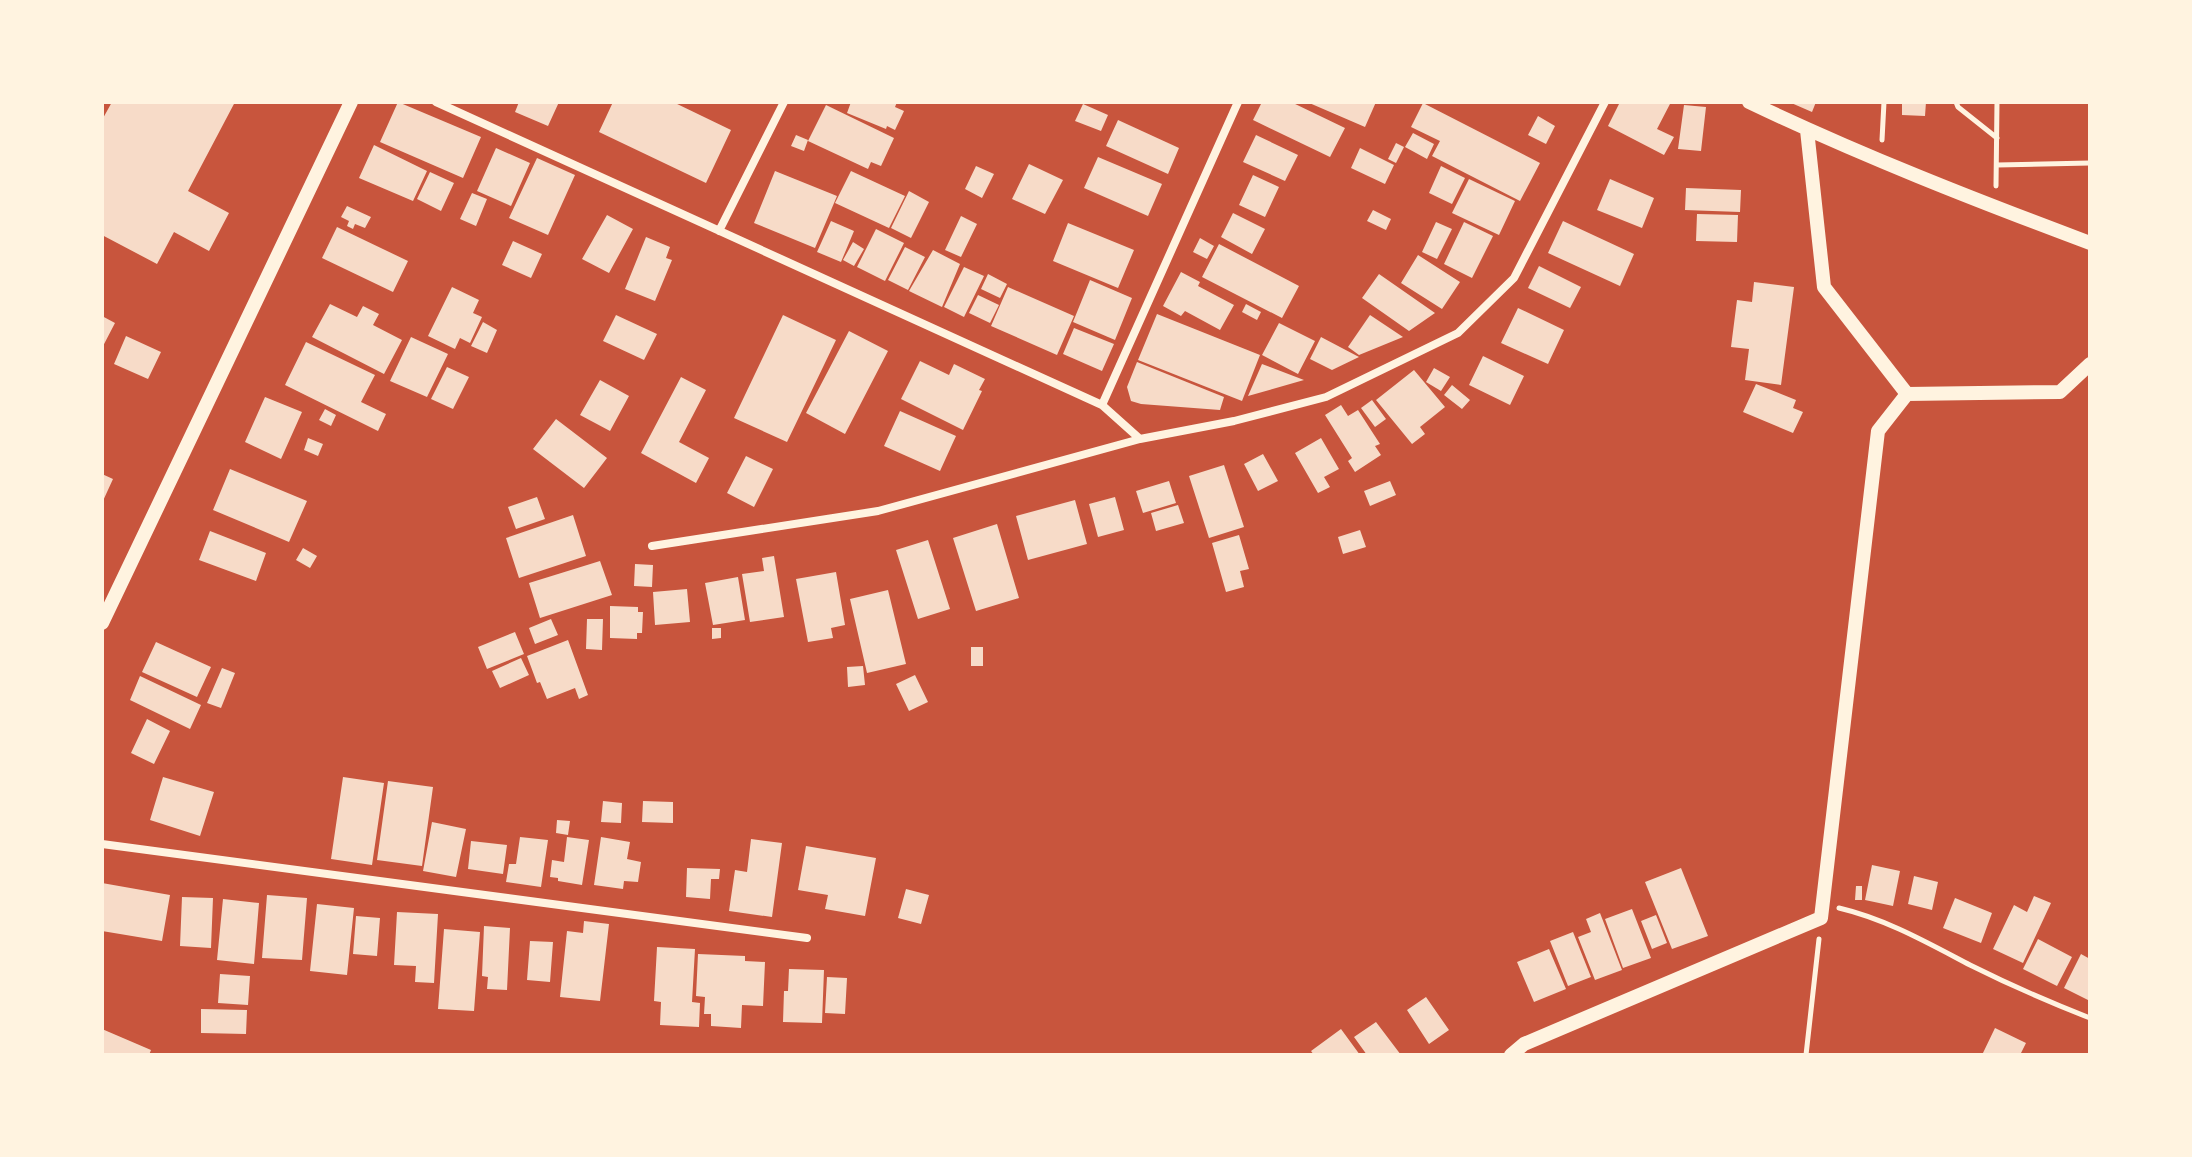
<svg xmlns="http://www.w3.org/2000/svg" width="2192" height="1157" font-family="Jost,sans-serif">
	<rect width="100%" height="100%" fill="#c8553d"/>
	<path fill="#f7dbc8" d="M112 102H235L188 191 229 213 209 251 174 232 157 264 102 235V120Z
		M398 102 481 137 463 178 380 142Z
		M519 102H559L548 126 515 112Z
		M613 102H673L731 130 706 183 599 132Z
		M851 102H897L895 107 904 111 895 130 887 126 886 129 847 113Z
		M1262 102H1291L1345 128 1330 157 1253 120Z
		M1307 102H1376L1365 127Z
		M1620 102H1671L1657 129 1674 137 1664 155 1608 126Z
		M1789 102H1816L1812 112Z
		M1902 102H1926L1925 116 1902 115Z
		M1423 103 1540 163 1520 201 1432 156 1440 141 1411 127Z
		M1083 104 1108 115 1101 131 1075 121Z
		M826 105 894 138 881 166 871 162 868 169 808 141Z
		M1684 105 1706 107 1701 151 1678 149Z
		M1538 116 1555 126 1546 144 1528 135Z
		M1118 120 1179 148 1168 174 1106 146Z
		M1413 133 1434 144 1427 159 1405 147Z
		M796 135 808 140 804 151 791 146Z
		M1256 135 1298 155 1285 181 1243 162Z
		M1396 143 1404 147 1396 163 1388 159Z
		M374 145 427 171 413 201 359 178Z
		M496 148 530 163 511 206 477 191Z
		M1360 148 1394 165 1385 184 1351 168Z
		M1098 157 1162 184 1148 216 1084 188Z
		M537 158 575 175 548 235 509 218Z
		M1029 164 1063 180 1045 214 1012 199Z
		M976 166 994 174 982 198 965 189Z
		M1441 166 1465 178 1452 204 1429 193Z
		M775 171 837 196 815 248 754 223Z
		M851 171 905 196 889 228 835 203Z
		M430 172 454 183 441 211 417 199Z
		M1253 175 1279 187 1265 217 1239 205Z
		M1469 179 1515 201 1499 235 1452 213Z
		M1610 179 1654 198 1642 228 1597 210Z
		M1686 188 1741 190 1740 212 1685 210Z
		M909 191 929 202 911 238 891 228Z
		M472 193 487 199 476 226 460 219Z
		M347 206 371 217 365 228 355 224 353 229 347 226 349 221 341 217Z
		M1373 210 1391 219 1386 230 1367 221Z
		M1233 213 1265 229 1252 254 1221 237Z
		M1697 214 1738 215 1737 242 1696 241Z
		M607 215 633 229 609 273 582 259Z
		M961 216 977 224 961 257 945 250Z
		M831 221 854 231 841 262 817 252Z
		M1563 221 1634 254 1620 286 1548 253Z
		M1436 222 1452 229 1437 259 1422 252Z
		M1464 222 1493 236 1472 278 1444 264Z
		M1068 223 1134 250 1118 288 1053 261Z
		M337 227 408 261 393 292 322 258Z
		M876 229 904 243 885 281 857 267Z
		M646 237 670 247 666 258 672 260 655 301 625 289Z
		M1200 238 1214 246 1207 259 1193 252Z
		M513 241 542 254 531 278 502 265Z
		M853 242 864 249 854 266 843 260Z
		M1219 244 1299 286 1282 318 1202 277Z
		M905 247 925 257 908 290 888 280Z
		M933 250 960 264 942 307 909 291Z
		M1418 255 1460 282 1442 309 1401 283Z
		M1539 266 1581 287 1570 308 1528 288Z
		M964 267 984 276 964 317 944 307Z
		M1181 272 1200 282 1198 286 1234 305 1220 330 1185 311 1181 316 1163 306Z
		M988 274 1007 284 1000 298 981 289Z
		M1379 274 1435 313 1409 331 1362 298Z
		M1090 280 1132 298 1115 340 1073 322Z
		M1754 282 1794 287 1781 385 1745 380 1749 349 1731 347 1737 300 1752 302Z
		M452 287 479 300 473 313 482 317 470 343 460 338 455 349 428 336Z
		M1008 287 1074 316 1057 355 991 326Z
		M978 295 999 305 990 323 969 313Z
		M330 304 357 317 363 306 379 314 373 325 402 340 384 374 312 337Z
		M1246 304 1261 312 1257 320 1242 312Z
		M1518 308 1564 330 1548 364 1501 343Z
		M1157 314 1260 355 1242 401 1138 360Z
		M616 315 657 334 644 360 603 341Z
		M783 315 836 340 787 442 734 418Z
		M1370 315 1403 337 1359 355 1348 347Z
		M102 316 115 323 102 348Z
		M483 322 497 330 487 353 471 346Z
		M1279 323 1315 341 1298 374 1262 355Z
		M1074 328 1114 344 1102 371 1063 354Z
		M849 331 888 351 845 434 806 413Z
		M126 336 161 352 148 379 114 364Z
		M411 337 448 354 427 397 390 381Z
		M1321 337 1359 357 1332 370 1310 359Z
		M306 342 375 375 361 402 386 414 378 431 285 385Z
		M1483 356 1524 376 1510 405 1469 385Z
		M920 361 949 375 954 364 985 379 979 390 982 391 963 430 901 399Z
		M1137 362 1224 397 1220 410 1141 404 1131 401 1127 387Z
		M1262 364 1304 380 1248 396Z
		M447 367 469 377 453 409 431 399Z
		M1434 368 1450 377 1441 391 1426 382Z
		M1414 370 1445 407 1420 427 1425 434 1412 444 1376 400Z
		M681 377 706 390 679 442 709 458 696 483 641 453Z
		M600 380 629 396 610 431 580 415Z
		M1756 384 1796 400 1793 408 1803 412 1793 433 1743 412Z
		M1452 385 1470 400 1462 409 1444 395Z
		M265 397 302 412 281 459 245 442Z
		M1372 400 1386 419 1375 427 1361 408Z
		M1341 405 1348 416 1358 410 1380 444 1375 446 1381 455 1355 472 1348 461 1352 458 1325 415Z
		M325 409 336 415 331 426 319 420Z
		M900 411 956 436 940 471 884 446Z
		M556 419 607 458 584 488 533 449Z
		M308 438 323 444 318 456 304 450Z
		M1321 438 1339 469 1324 477 1330 487 1318 493 1295 453Z
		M1263 454 1278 481 1258 491 1244 464Z
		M746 456 773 469 754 507 727 493Z
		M1224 465 1244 527 1209 538 1189 476Z
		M230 469 307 501 289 542 213 510Z
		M102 474 113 479 102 503Z
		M1169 481 1176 503 1143 513 1136 491Z
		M1390 481 1396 495 1370 506 1364 491Z
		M537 497 545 519 516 529 508 507Z
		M1115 497 1124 530 1098 537 1089 504Z
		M1075 500 1087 544 1028 560 1016 516Z
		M1178 505 1184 523 1156 531 1151 513Z
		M573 515 586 556 519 578 506 538Z
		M997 524 1019 598 976 611 953 538Z
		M1360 530 1366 547 1343 554 1338 537Z
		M210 531 266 553 256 581 199 560Z
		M1239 535 1249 569 1240 571 1244 587 1226 592 1212 543Z
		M928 540 950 609 918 619 896 550Z
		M303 548 317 556 310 568 296 560Z
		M774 556 784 617 750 622 742 574 764 571 762 558Z
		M600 561 612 595 540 618 529 583Z
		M635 564 653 565 652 587 634 586Z
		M836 572 845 625 831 628 833 638 808 642 796 579Z
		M738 577 745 620 713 625 705 583Z
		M687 589 690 622 655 625 653 592Z
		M888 590 906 664 867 673 850 599Z
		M610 606 638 607V612H643L642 633H637V639L610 638Z
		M551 619 558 635 535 644 529 628Z
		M587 619H603L602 650 586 649Z
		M712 628H721V638L712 639Z
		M515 632 524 654 487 669 478 647Z
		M568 640 588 695 579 699 575 688 547 699 540 682 537 683 527 656Z
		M156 642 211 667 197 697 142 672Z
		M971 647H983V666H971Z
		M521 658 529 675 500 688 492 671Z
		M863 666 865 685 848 687 847 667Z
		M222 668 235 673 221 708 207 703Z
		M915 675 928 702 909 711 896 684Z
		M140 676 201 705 190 729 130 700Z
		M147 719 170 731 154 764 131 753Z
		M163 777 214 792 200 836 150 820Z
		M343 777 384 783 372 865 331 859Z
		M388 781 433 787 422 866 377 860Z
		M603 801 622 803 621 823 601 822Z
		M643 801 673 802V823L642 822Z
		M557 820 570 821 568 835 556 833Z
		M432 822 466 829 456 877 423 871Z
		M520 837 548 840 541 887 506 882 509 864H516Z
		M567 837 589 840 582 885 558 881V878L550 877 552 860 564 862Z
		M601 837 630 842 627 859 641 862 638 882 624 881 623 889 594 885Z
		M751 839 782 843 772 917 729 911 735 870 747 872Z
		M471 841 507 845 503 874 468 869Z
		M806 846 876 858 865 916 825 909 828 895 798 890Z
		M1872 865 1900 871 1893 906 1865 900Z
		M687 868 720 869 719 879H711L710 899 686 897Z
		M1681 868 1708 936 1672 949 1645 882Z
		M1914 876 1938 882 1932 910 1908 904Z
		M102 883 170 895 162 941 102 931Z
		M1856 886H1862V900H1855Z
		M906 889 929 895 921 924 898 918Z
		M267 895 307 898 302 960 262 958Z
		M2034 896 2051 903 2023 963 1993 949 2014 905 2027 912Z
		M182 897 213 898 211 948 180 946Z
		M1955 898 1992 913 1981 943 1943 928Z
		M223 899 259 903 254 964 217 960Z
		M317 904 354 908 347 975 310 971Z
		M1632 909 1651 958 1623 968 1605 919Z
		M397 912 438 914 434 983 415 982 416 966 394 965Z
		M1600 913 1622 970 1595 980 1578 937 1591 932 1586 919Z
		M1656 915 1667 943 1652 949 1641 921Z
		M356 916 380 918 377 956 353 954Z
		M584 921 609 924 600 1001 560 997 567 931 583 933Z
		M484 926 510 928 507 990 487 989 488 977 482 976Z
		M444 929 480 932 474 1011 438 1009Z
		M1573 932 1591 977 1568 986 1550 941Z
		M2038 939 2072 957 2057 986 2023 969Z
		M530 941 553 942 550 982 527 980Z
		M657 947 695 949 692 1002 700 1003 699 1027 660 1025 661 1002 654 1001Z
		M1549 949 1566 989 1534 1002 1517 962Z
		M698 954 745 956V961L765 962 763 1006 742 1005 741 1028 711 1026V1014H704L705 997 696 996Z
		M2081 954 2090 959V1001L2064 988Z
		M789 969 824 970 822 1023 783 1022 784 991H788Z
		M220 974 250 976 248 1005 218 1003Z
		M827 977 847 978 845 1014 825 1013Z
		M1426 997 1449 1030 1429 1044 1407 1010Z
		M201 1009 247 1010 246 1034 201 1033Z
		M1376 1022 1401 1055H1367L1354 1037Z
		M1995 1028 2026 1043 2020 1055H1982Z
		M102 1029 151 1050 149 1055H102Z
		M1341 1029 1360 1055H1314L1311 1051Z"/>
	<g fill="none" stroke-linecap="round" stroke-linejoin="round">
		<path stroke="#fff3e0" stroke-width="5" d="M1956 102 1958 107 1997 138
			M1882 140 1884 102
			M1997 165 2090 163
			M1996 186 1997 102
			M1839 908C1886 919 1928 943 1970 965 2010 985 2049 1002 2090 1018
			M1806 1055 1819 939"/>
		<path stroke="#fff3e0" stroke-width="8" d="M436 102 1102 405 1140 439 1234 421 1326 397 1458 333 1514 278 1605 102
			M719 231 784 102
			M1102 405 1238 102
			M652 546 878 511 1140 439
			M102 844 807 938"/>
		<path stroke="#fff3e0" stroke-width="14" d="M1749 102C1860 155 1975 200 2090 243
			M1807 130 1824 287 1907 394 2060 392 2090 364
			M102 623 351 102
			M1511 1055 1524 1044 1821 918 1878 431 1907 394"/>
	</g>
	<rect width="2192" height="1157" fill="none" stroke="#fff3e0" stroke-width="208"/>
</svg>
